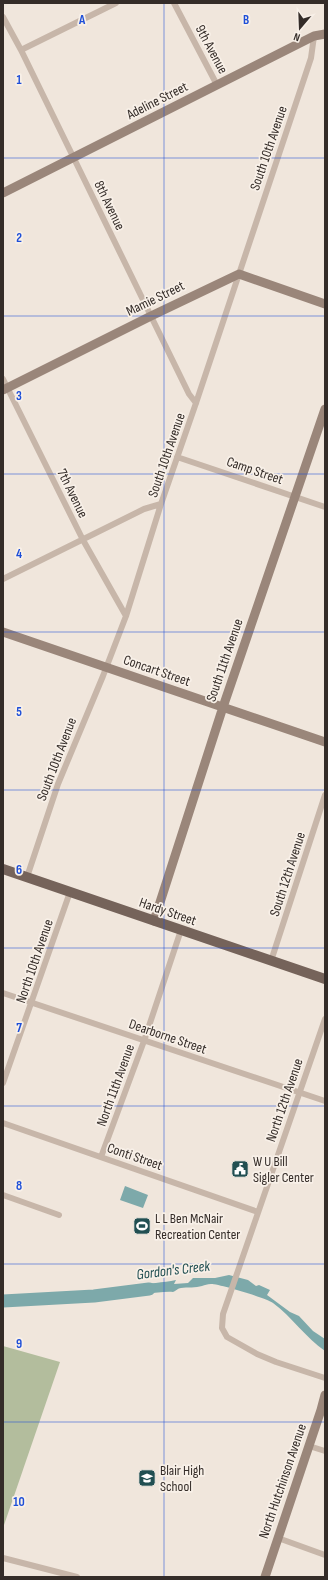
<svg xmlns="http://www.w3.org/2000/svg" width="328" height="1580" font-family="'Sofia Sans Condensed',sans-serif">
	<rect width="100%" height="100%" fill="#f0e6dc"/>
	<path fill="#b3bd9d" d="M3 1346 60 1362 3 1528Z"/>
	<path fill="#7da9aa" d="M125 1186 148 1195 143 1208 120 1200Z
		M229 1275 248 1280 256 1286 259 1285 270 1290 267 1295 290 1312 299 1316 313 1331 325 1339V1351C306 1338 292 1317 273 1303 266 1298 220 1284 211 1284 207 1284 205 1285 202 1286 196 1288 187 1287 181 1288 178 1288 176 1291 173 1292 160 1291 146 1296 133 1291L135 1285C149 1283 163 1283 176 1280L174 1284 188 1283 193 1278H215Z"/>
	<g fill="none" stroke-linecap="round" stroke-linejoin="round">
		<path stroke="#7da9aa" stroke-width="13" d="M3 1301 94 1296 149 1289"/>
		<path stroke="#c7b6a9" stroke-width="6" d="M174 3 217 85
			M3 17 21 50 189 394 196 403
			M21 50 116 3
			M3 379 83 540 126 616
			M177 457 325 507
			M3 579 144 509 161 504
			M27 877 58 784 103 676 126 616 161 504 196 403 311 58 314 36
			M271 961 325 795
			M3 993 325 1101
			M325 1019 223 1314 222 1328 227 1337 257 1354 276 1362 325 1378
			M3 1083 70 892
			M3 1123 258 1212
			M101 1157 144 1041 181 930
			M3 1195 59 1215
			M309 1446 325 1451
			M278 1538 325 1555
			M3 1558 77 1577"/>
		<path stroke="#9a867a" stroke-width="9" d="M3 193 304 41 314 36 325 34
			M3 390 151 316 239 274 325 304
			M3 632 325 742
			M154 921 223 707 325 409
			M265 1577 321 1410 325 1395"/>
		<path stroke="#75635a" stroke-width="10" d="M3 869 325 979"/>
	</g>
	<path fill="none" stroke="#1d4ed8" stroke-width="1" stroke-opacity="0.55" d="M164 3V1577M3 158H325M3 316H325M3 474H325M3 632H325M3 790H325M3 948H325M3 1106H325M3 1264H325M3 1422H325"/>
	<defs>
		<symbol id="civic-square" viewBox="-11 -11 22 22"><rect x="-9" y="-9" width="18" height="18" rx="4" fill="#214f52" stroke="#f8f0e8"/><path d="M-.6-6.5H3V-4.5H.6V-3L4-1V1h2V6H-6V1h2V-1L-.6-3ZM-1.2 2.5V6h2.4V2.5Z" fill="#fff"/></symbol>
		<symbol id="stadium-square" viewBox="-11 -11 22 22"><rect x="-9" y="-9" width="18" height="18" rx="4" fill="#214f52" stroke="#f8f0e8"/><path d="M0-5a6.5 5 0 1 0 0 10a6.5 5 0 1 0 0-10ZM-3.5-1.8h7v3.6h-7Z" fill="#fff"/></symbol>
		<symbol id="school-square" viewBox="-11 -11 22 22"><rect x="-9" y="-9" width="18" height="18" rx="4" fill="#214f52" stroke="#f8f0e8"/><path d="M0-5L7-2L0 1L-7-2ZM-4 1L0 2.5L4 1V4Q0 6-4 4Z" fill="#fff"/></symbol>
	</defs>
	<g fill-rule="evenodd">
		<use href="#civic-square" x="230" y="1159" width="20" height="20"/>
		<use href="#stadium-square" x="132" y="1216" width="20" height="20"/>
		<use href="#school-square" x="137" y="1468" width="20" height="20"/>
	</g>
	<g text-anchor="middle" stroke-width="3.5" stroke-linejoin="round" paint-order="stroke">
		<g font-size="14" fill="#342c28" stroke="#f8f0e8">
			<text transform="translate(212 49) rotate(62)" y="5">9th Avenue</text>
			<text transform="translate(157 100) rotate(-27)" y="5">Adeline Street</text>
			<text transform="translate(268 148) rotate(-71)" y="5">South 10th Avenue</text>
			<text transform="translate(110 205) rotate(64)" y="5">8th Avenue</text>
			<text transform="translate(155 298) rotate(-26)" y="5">Mamie Street</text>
			<text transform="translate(166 455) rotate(-71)" y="5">South 10th Avenue</text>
			<text transform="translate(255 470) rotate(19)" y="5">Camp Street</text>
			<text transform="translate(73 493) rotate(64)" y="5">7th Avenue</text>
			<text transform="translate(224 660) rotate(-71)" y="5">South 11th Avenue</text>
			<text transform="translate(157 670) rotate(19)" y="5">Concart Street</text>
			<text transform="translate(56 759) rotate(-69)" y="5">South 10th Avenue</text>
			<text transform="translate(287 874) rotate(-72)" y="5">South 12th Avenue</text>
			<text transform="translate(168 911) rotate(19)" y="5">Hardy Street</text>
			<text transform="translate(34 961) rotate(-71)" y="5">North 10th Avenue</text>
			<text transform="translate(168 1036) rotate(19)" y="5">Dearborne Street</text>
			<text transform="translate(115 1085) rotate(-70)" y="5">North 11th Avenue</text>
			<text transform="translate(284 1100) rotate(-71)" y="5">North 12th Avenue</text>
			<text transform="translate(135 1156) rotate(19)" y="5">Conti Street</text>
			<text transform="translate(282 1481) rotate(-71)" y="5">North Hutchinson Avenue</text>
		</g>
		<g font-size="14" fill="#342c28" stroke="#f8f0e8" text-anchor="start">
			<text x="253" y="1166">W U Bill<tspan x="253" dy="16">Sigler Center</tspan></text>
			<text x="155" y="1223">L L Ben McNair<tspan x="155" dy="16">Recreation Center</tspan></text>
			<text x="160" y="1475">Blair High<tspan x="160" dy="16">School</tspan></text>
		</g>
		<g font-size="15" font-style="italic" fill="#214f52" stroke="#f8f0e8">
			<text transform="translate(173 1270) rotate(-7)" y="5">Gordon's Creek</text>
		</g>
	</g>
	<g font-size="13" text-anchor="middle" font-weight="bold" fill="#1d4ed8" stroke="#f8f0e8" stroke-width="3.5" stroke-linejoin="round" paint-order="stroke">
		<text x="82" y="24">A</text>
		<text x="246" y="24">B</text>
		<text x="19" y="84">1</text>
		<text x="19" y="242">2</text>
		<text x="19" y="400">3</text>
		<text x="19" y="558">4</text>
		<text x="19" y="716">5</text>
		<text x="19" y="874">6</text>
		<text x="19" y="1032">7</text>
		<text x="19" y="1190">8</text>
		<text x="19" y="1348">9</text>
		<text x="19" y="1506">10</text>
	</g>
	<rect width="328" height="1580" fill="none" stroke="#342c28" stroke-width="8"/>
	<g transform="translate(300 28) rotate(199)" stroke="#f8f0e8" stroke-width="3" paint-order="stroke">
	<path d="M0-3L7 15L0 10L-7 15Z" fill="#342c28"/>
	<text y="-6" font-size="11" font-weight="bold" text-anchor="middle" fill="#342c28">N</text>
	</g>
</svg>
